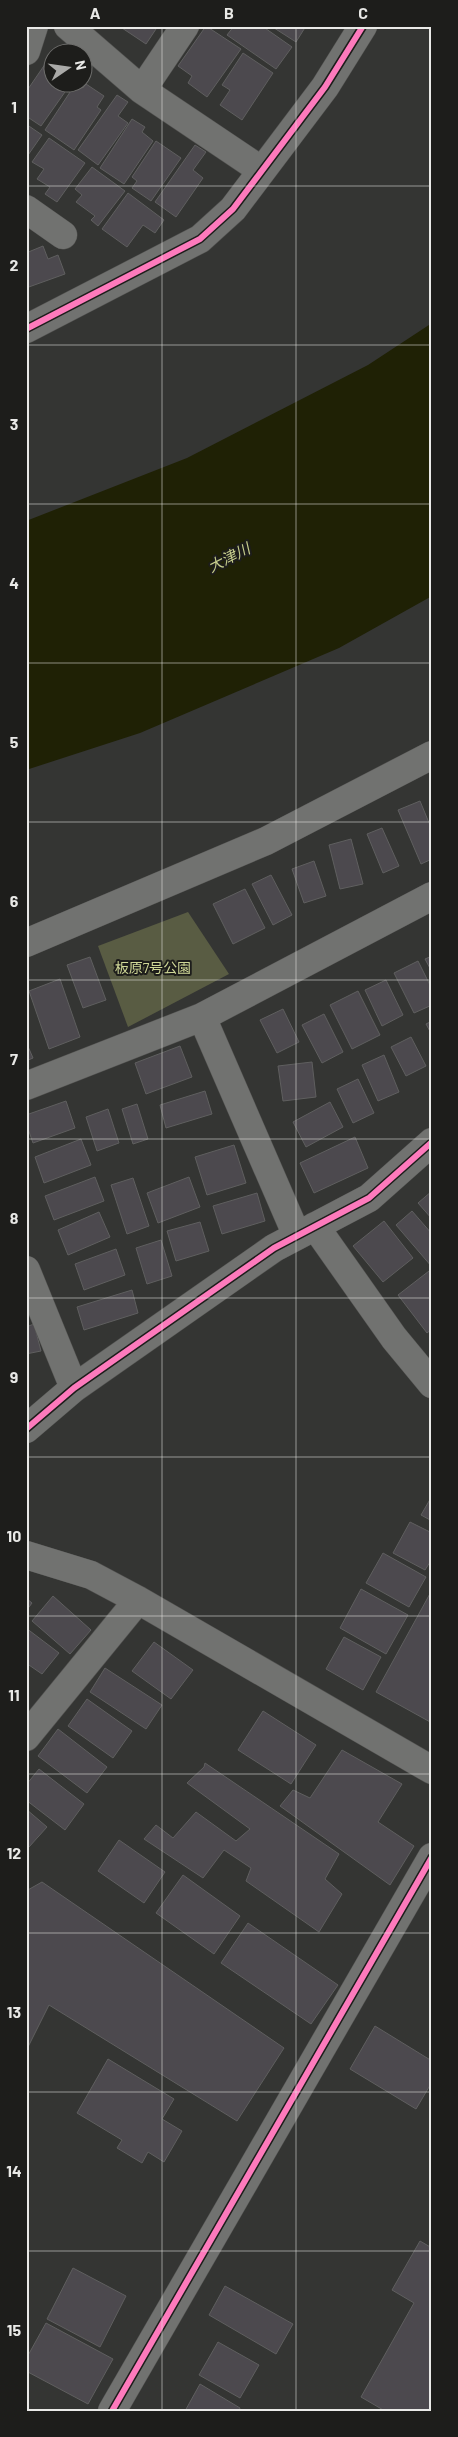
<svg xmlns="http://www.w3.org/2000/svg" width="458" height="2437" font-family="Barlow,'Noto Sans JP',sans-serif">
	<rect width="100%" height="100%" fill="#343533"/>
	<path fill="#595c43" d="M188 912 229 974 128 1027 98 946Z"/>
	<path fill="#1f2105" d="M432 323V596L339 648 140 733 26 770V521L187 458 368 365Z"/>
	<path fill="#4c494e" stroke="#5f5f5f" d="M119 26H158L146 44Z
		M206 26 241 49 207 97 188 83 192 76 178 66Z
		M234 26H262L292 47 276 69 227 35Z
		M271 26H306L296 42Z
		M243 53 273 73 242 120 220 105 230 90 222 85Z
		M52 54V82H72L41 126 26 116V92Z
		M76 83 83 88 86 84 104 96 97 107 101 110 74 150 45 130Z
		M117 95 128 102 118 116 128 123 98 165 78 150Z
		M132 119 145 127 142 132 153 141 124 184 100 168Z
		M26 124 42 135 26 158Z
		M49 138 85 163 57 202 45 194 50 187 37 179 44 169 32 162Z
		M156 141 181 158 151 201 132 188 137 181 132 177Z
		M195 145 206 152 193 170 203 178 176 217 155 202Z
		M92 167 125 191 98 226 91 220 95 216 76 202 82 195 75 189Z
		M128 193 164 220 155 233 143 225 127 247 102 229Z
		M43 246 48 259 58 255 65 274 26 288V253Z
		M420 801 432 830V859L421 864 398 810Z
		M382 828 399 866 383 873 367 834Z
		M351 839 363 884 340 889 329 845Z
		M314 861 326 896 304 903 292 869Z
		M271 875 292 915 273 925 252 884Z
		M245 889 265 928 233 944 213 904Z
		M432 956V972L425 959Z
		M90 957 106 1000 83 1008 67 965Z
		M418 961 432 989V1005L414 1013 394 973Z
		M60 979 80 1037 49 1049 29 991Z
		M386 980 403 1015 382 1026 365 990Z
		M358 991 380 1035 352 1049 330 1005Z
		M283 1009 299 1042 277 1053 260 1020Z
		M324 1014 343 1052 322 1063 302 1025Z
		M432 1021V1035L426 1024Z
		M411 1037 426 1066 406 1076 391 1047Z
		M26 1042 33 1058 26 1061Z
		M180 1046 192 1077 146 1094 135 1063Z
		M384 1055 399 1092 378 1101 362 1065Z
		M312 1062 316 1097 283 1101 278 1066Z
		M358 1079 374 1113 353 1123 337 1089Z
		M205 1091 212 1114 166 1128 160 1105Z
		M66 1101 75 1128 33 1143 26 1123V1115Z
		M330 1102 343 1127 306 1147 293 1122Z
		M137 1104 148 1139 133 1144 122 1109Z
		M108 1109 119 1143 97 1151 86 1117Z
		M355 1137 368 1168 314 1193 300 1163Z
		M81 1139 91 1165 44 1183 35 1157Z
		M234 1145 246 1183 207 1195 195 1157Z
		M95 1177 104 1201 54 1220 45 1196Z
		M189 1177 200 1207 158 1223 147 1193Z
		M133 1178 149 1226 127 1234 111 1185Z
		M432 1191V1219L418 1203Z
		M257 1193 265 1221 222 1234 213 1206Z
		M412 1211 432 1234V1267L396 1225Z
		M99 1212 110 1237 68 1255 58 1230Z
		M384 1221 413 1258 383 1282 353 1246Z
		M200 1222 209 1251 176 1261 167 1231Z
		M161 1240 172 1276 147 1284 136 1248Z
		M116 1249 125 1275 84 1290 75 1264Z
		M429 1271 432 1275V1329L427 1333 398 1295Z
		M132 1290 138 1313 84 1330 77 1307Z
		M34 1324 41 1351 26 1354V1327Z
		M432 1496V1521L421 1515Z
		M410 1522 432 1533V1559L425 1570 393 1553Z
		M383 1553 426 1577 409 1607 366 1583Z
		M361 1589 408 1615 386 1654 340 1628Z
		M432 1590V1723L376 1692Z
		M53 1596 91 1630 70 1654 32 1621Z
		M26 1598 32 1603 26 1611Z
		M26 1628 59 1653 42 1674 26 1663Z
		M344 1637 381 1657 363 1690 326 1669Z
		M154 1642 193 1670 171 1699 132 1671Z
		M105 1668 162 1705 146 1729 90 1692Z
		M87 1699 132 1731 113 1758 68 1726Z
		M263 1711 316 1745 291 1784 238 1750Z
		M58 1729 107 1767 87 1793 38 1756Z
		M342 1750 402 1784 378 1822 414 1846 390 1885 280 1806 293 1790 310 1798Z
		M205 1763 339 1854 325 1879 342 1894 319 1932 246 1881 251 1868 224 1850 203 1878 144 1839 156 1825 173 1838 196 1812 236 1841 250 1829 187 1783 204 1767Z
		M39 1769 84 1804 65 1830 26 1800V1785Z
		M26 1809 47 1827 29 1847 26 1845Z
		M119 1840 165 1872 144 1903 98 1871Z
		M183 1875 240 1916 214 1954 156 1913Z
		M42 1882 284 2048 237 2121 49 2005 26 2051V1891Z
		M248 1923 338 1985 311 2024 221 1963Z
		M375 2026 432 2061V2082L416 2109 350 2069Z
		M108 2059 174 2099 162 2119 182 2131 164 2162 148 2152 142 2163 117 2148 122 2140 77 2113Z
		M420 2241 432 2248V2411H385L361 2397 414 2303 392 2290Z
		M73 2268 126 2296 100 2347 47 2319Z
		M225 2286 293 2324 276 2354 209 2315Z
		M46 2323 113 2359 88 2404 26 2371V2359Z
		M218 2342 259 2365 240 2398 199 2375Z
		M200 2384 240 2408 239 2411H185Z"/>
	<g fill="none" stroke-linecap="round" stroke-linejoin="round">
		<defs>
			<path id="minor" d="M68 26 142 90 261 170
				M26 51 34 26
				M142 90 185 26
				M26 209 63 235
				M26 329 200 239 233 209 325 87 363 26
				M26 943 266 841 432 755
				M202 1017 297 1236
				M26 1086 202 1017 432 896
				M315 1226 394 1338 432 1384
				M26 1270 74 1388
				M26 1429 74 1388 274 1248 369 1198 432 1142
				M26 1555 91 1575 138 1600 432 1770
				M26 1737 138 1600
				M112 2411 432 1857"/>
		</defs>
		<use href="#minor" stroke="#525250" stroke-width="29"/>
		<use href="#minor" stroke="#717270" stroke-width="28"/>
		<defs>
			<path id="cycleway" d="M26 329 200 239 233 209 325 87 363 26
				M26 1429 74 1388 274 1248 369 1198 432 1142
				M112 2411 432 1857"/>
		</defs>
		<use href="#cycleway" stroke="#1d1d1b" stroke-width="9"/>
		<use href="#cycleway" stroke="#fd7abc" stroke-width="6"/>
	</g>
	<path fill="none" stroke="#e9e9e7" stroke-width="1" stroke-opacity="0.55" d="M162 26V2411M296 26V2411M26 186H432M26 345H432M26 504H432M26 663H432M26 822H432M26 980H432M26 1139H432M26 1298H432M26 1457H432M26 1616H432M26 1774H432M26 1933H432M26 2092H432M26 2251H432"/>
	<g text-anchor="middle" stroke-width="4" stroke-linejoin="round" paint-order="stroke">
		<g font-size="14" fill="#cfd796" stroke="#1d1d1b">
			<text x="153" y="973">板原7号公園</text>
		</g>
		<g font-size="15" font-style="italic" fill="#c6cd8c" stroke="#1d1d1b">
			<text transform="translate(229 558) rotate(-27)" y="5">大津川</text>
		</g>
	</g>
	<rect width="458" height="2437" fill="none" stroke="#1d1d1b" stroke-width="55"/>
	<g transform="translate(68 68) rotate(77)"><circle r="24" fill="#1d1d1b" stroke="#6f6f6d"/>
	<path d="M0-4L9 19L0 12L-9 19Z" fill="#aaaaa8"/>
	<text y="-8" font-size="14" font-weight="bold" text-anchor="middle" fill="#e9e9e7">N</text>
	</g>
	<rect x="28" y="28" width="402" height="2382" fill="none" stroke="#e9e9e7" stroke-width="2"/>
	<g font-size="16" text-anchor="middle" font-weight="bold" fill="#e9e9e7">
		<text x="95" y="19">A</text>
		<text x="229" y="19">B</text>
		<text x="363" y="19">C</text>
		<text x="14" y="113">1</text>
		<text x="14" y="271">2</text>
		<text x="14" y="430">3</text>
		<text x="14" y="589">4</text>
		<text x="14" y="748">5</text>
		<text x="14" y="907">6</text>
		<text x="14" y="1065">7</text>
		<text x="14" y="1224">8</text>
		<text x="14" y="1383">9</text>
		<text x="14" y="1542">10</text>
		<text x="14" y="1701">11</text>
		<text x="14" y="1859">12</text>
		<text x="14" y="2018">13</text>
		<text x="14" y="2177">14</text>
		<text x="14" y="2336">15</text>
	</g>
</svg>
